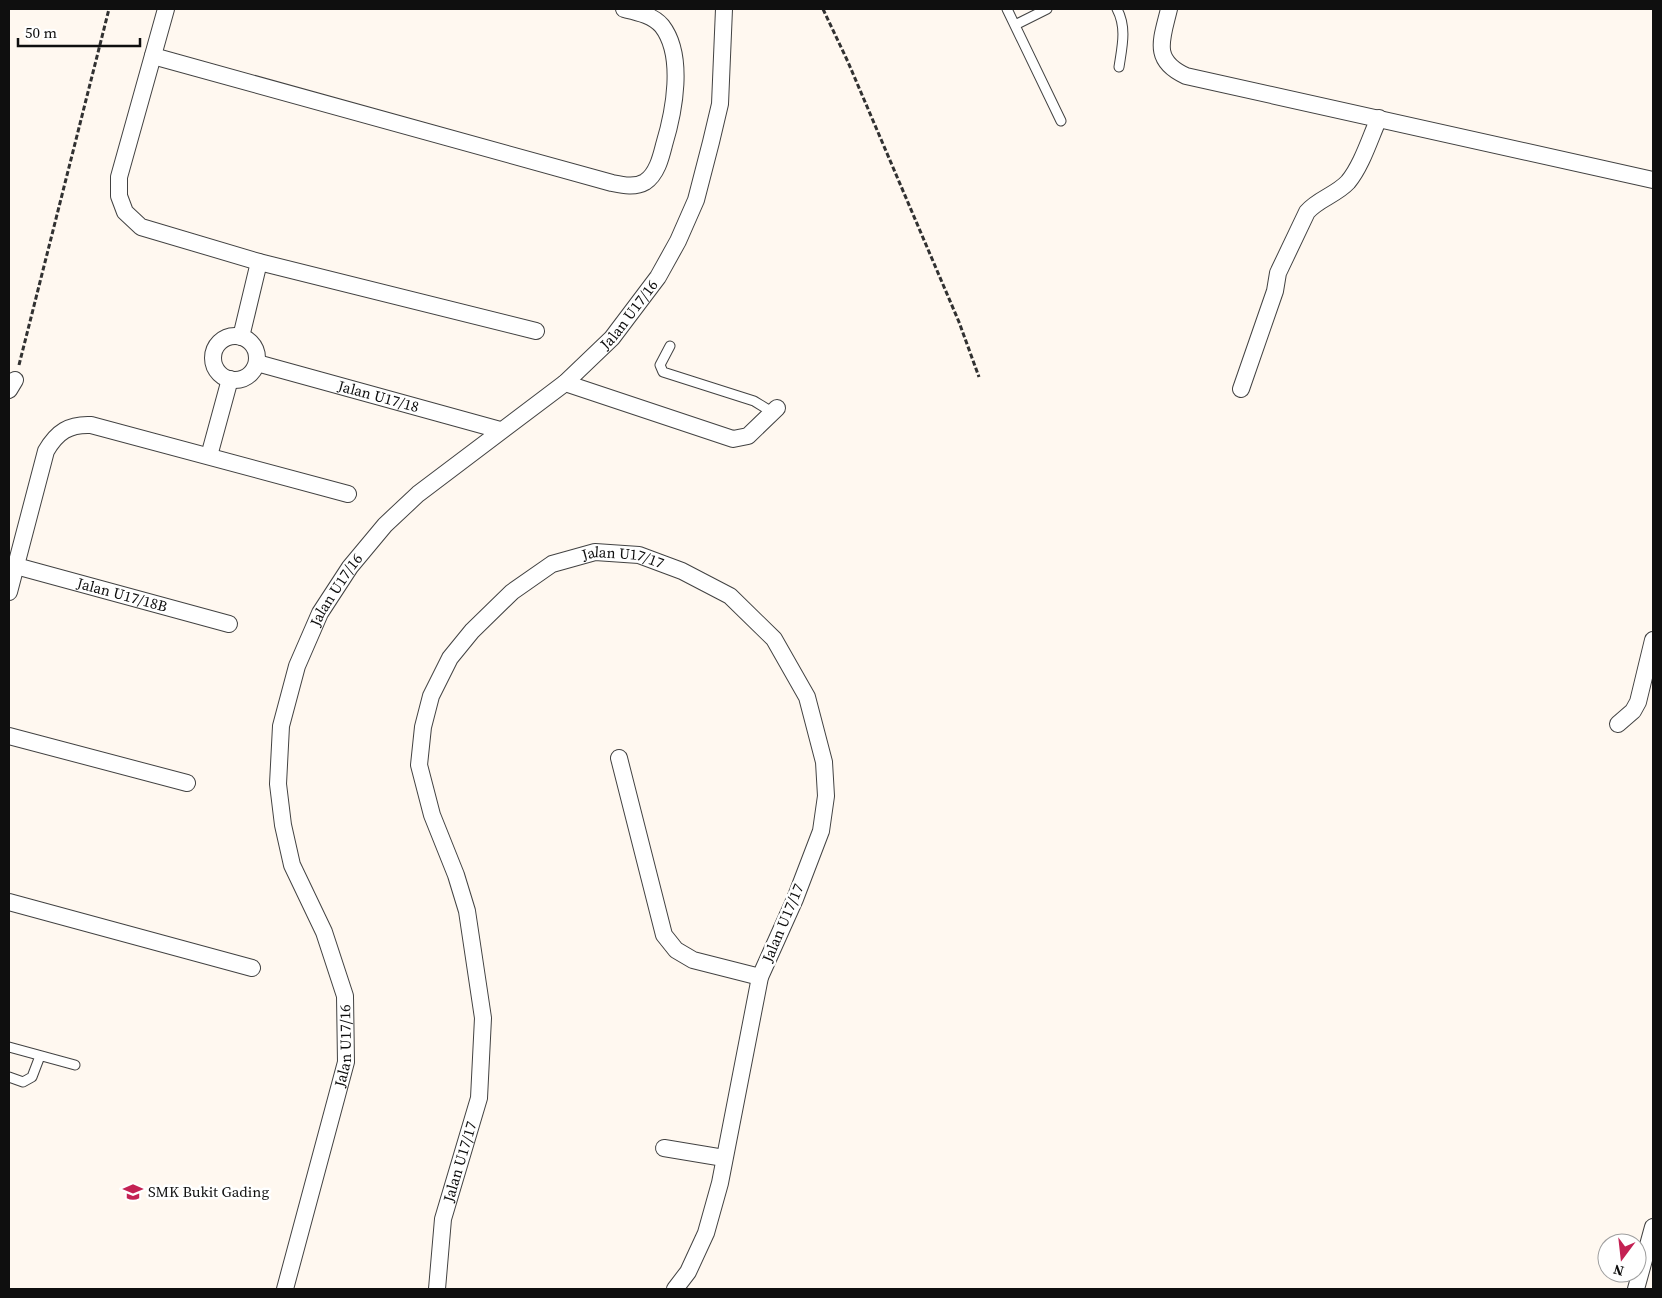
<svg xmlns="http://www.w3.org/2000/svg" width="1662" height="1298" font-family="'Source Serif 4',serif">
	<rect width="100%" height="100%" fill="#fff8f0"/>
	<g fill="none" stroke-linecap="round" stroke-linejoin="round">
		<defs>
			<path id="service" d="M1007 9 1061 121
				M1117 9C1127 28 1122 47 1119 67
				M1015 25 1047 9
				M670 346 660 365 663 372 754 401 772 412
				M9 1047 75 1065
				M9 1077 23 1082 32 1077 40 1056"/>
			<g id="minor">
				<path d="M166 9 119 177V196L125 212 141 227 259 262 536 331"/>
				<path d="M1169 9C1162 39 1151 60 1186 76L1653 180"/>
				<path d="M153 56 612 183C622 185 635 188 645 182 657 174 661 157 664 145 674 112 685 56 662 26 653 15 637 12 624 9"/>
				<circle cx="235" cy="358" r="22"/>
				<path d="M241 337 259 262"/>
				<path id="s1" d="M257 363 500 430"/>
				<path d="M565 383 733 439 748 436 777 408"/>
				<path d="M1241 389 1275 291 1278 273 1307 212C1318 199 1336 195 1348 182 1362 165 1370 138 1379 118"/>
				<path d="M9 390 15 380"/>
				<path d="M209 456 230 379"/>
				<path id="s2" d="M16 566 229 624"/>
				<path d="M9 592 46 451C57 432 69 424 91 425L348 494"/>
				<path d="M1618 724 1633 711 1638 702 1653 640"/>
				<path d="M9 736 187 783"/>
				<path d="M619 758 664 935 676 950 693 960 760 977"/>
				<path d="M9 902 252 968"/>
				<path d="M664 1148 724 1158"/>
				<path id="s3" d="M285 1289 346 1062 345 996 324 932 292 865 283 825 278 784 281 726 297 666 320 613 350 567 385 525 418 494 565 383 612 338 658 277 678 241 696 200 711 142 720 104 724 9"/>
				<path id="s4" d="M437 1289 443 1219 479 1098 483 1018 467 911 456 875 432 815 419 765 423 727 431 696 450 658 472 631 512 592 552 564 595 552 639 555 682 571 730 596 774 639 807 697 824 762 826 796 821 831 795 899 760 977 720 1183 706 1233 688 1272 675 1289"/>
				<path d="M1636 1289 1653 1227"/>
			</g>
		</defs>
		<use href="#service" stroke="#424242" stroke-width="11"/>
		<use href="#minor" stroke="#424242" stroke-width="18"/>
		<path stroke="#313131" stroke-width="3" stroke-dasharray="5 2.5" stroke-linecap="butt" d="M823 9 848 62 959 322 979 377
			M19 365 109 9"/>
		<use href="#service" stroke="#fff" stroke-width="9"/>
		<use href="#minor" stroke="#fff" stroke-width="16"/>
	</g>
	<defs>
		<symbol id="school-bare" viewBox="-9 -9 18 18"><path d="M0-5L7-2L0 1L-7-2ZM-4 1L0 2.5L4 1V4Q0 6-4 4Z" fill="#c42153" stroke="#fff" stroke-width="2.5" paint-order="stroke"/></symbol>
	</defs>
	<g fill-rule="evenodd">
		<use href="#school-bare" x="119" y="1178" width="28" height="28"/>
	</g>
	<g text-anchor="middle" stroke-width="5" stroke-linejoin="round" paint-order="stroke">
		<g font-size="15" fill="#0f0f0f" stroke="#fff">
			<text dy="5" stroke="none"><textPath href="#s3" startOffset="1136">Jalan U17/16</textPath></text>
			<text dy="5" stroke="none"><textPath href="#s1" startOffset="126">Jalan U17/18</textPath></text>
			<text dy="5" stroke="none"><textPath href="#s4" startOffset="864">Jalan U17/17</textPath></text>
			<text dy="5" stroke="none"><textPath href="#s3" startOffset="731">Jalan U17/16</textPath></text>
			<text dy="5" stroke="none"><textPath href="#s2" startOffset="110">Jalan U17/18B</textPath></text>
			<text transform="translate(783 923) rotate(-67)" y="5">Jalan U17/17</text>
			<text dy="5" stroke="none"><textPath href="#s3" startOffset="251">Jalan U17/16</textPath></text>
			<text dy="5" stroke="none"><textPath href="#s4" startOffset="130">Jalan U17/17</textPath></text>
		</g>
		<g font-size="15" fill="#0f0f0f" stroke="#fff" text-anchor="start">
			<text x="148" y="1197">SMK Bukit Gading</text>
		</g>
	</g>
	<rect width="1662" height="1298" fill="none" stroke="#0f0f0f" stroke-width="20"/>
	<g transform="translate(1622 1258) rotate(195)"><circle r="24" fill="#ffffff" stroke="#9f9f9f"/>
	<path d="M0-4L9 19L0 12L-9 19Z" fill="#c42153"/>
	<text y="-8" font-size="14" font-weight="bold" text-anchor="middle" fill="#0f0f0f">N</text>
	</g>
	<path d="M18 38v8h122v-8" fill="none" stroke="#0f0f0f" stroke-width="2.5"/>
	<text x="25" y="38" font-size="15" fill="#0f0f0f" stroke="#ffffff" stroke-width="4" paint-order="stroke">50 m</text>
</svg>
